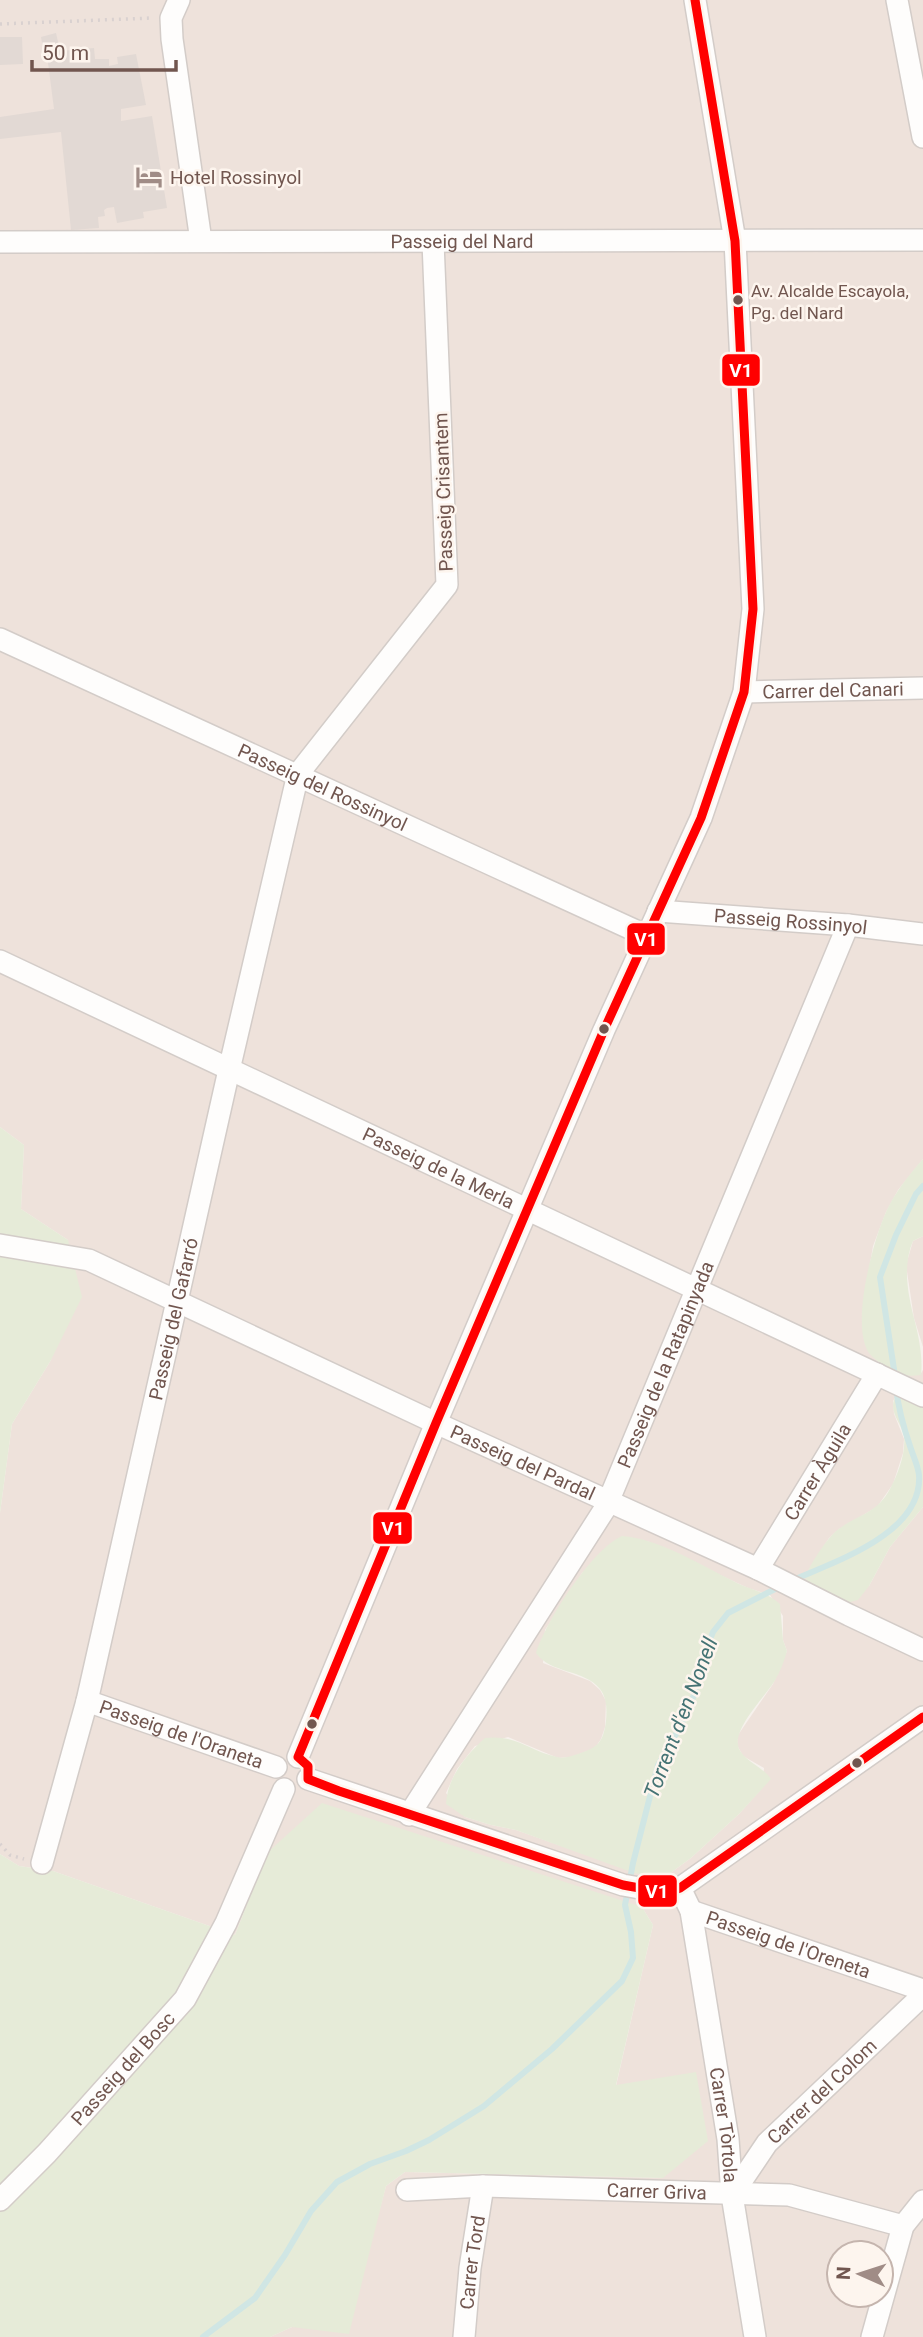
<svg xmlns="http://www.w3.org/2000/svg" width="923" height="2337" font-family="Roboto,sans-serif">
	<rect width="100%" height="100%" fill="#f6f1ec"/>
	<path fill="#eee2db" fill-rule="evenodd" d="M0 0H923V1159L898 1190 886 1212 873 1246 869 1270 877 1361 897 1374 920 1375 923 1370V1406L903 1395 896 1396 893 1401 894 1414 904 1439 903 1453 893 1484 877 1507 839 1529 829 1538 808 1571 869 1586 890 1547 923 1507V2337H270L292 2327 369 2249 386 2186 405 2172 663 2178 616 2086 653 1925 642 1907 267 1853 235 1935 53 1871 19 1866 0 1854V1513L12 1424 51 1360 68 1240 21 1209 24 1145 0 1127ZM647 1541 748 1588 770 1595 783 1616V1640L787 1651 773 1684 738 1735 737 1745 743 1756 764 1768 763 1787 739 1814 691 1858 669 1874 658 1877 646 1876 516 1830 491 1825 465 1817 446 1793 457 1769 475 1746 508 1737 558 1758 571 1757 594 1749 601 1739 605 1727 606 1701 600 1690 590 1681 543 1663 545 1630 582 1573ZM839 2253H881V2295H839Z
		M923 1236V1347L914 1318 906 1265 913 1241Z"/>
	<path fill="#e6ebd8" d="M0 1127 24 1145 21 1209 68 1240 82 1297 51 1360 12 1424 0 1513Z
		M923 1159V1236L913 1241C902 1267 908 1295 915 1322 919 1338 923 1358 921 1375 906 1377 898 1375 886 1367 880 1363 873 1358 869 1353 850 1325 873 1241 886 1212 895 1192 909 1175 923 1159Z
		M903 1395 923 1406V1507L890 1547 869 1586 858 1600 846 1603 807 1583 805 1577C811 1563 828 1536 840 1528 860 1514 877 1513 890 1489 898 1474 906 1453 904 1436 901 1422 887 1411 896 1396Z
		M622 1536C658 1538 705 1567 737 1583 752 1590 767 1592 780 1604L783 1640 787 1651C784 1662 780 1672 774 1682 764 1698 731 1730 739 1749 746 1762 763 1767 771 1779L739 1814 691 1858 669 1874 658 1877 634 1873 516 1830 491 1825 465 1817 446 1804C447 1778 466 1755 485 1738 515 1734 529 1751 557 1757 563 1759 571 1756 578 1754 598 1747 603 1743 606 1721 607 1710 607 1698 600 1689 584 1669 551 1674 536 1653 546 1621 592 1549 622 1536Z
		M322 1803 642 1907 653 1925 616 2085 696 2072 708 2141 663 2178 405 2172 386 2186 349 2334 292 2327 270 2337H0V1854L19 1866 53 1871 235 1935 267 1853Z"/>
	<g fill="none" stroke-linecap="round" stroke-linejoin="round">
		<path stroke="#d0e6e4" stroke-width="6" d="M895 1376 880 1277 896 1235 916 1194 923 1186
			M791 1581C833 1562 923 1534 919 1475 918 1466 914 1458 911 1449 904 1429 898 1408 896 1387
			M203 2337 255 2298 285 2255 311 2211 337 2182 370 2164 406 2151 429 2140 484 2106 552 2049 622 1981 633 1958 631 1932 625 1905 633 1863 658 1765 679 1729 694 1695 703 1657 713 1632 728 1613 781 1586"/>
	</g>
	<path fill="#e2d9d4" d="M56 33 60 51 94 48 95 59H109V66L118 64 117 57 136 54 146 105 121 109V121L152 116 167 208 143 212 144 218 117 223 114 207 107 208 104 210 105 216 98 217 99 228 71 230 61 132 0 139V117L54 109 47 55H44L41 37Z
		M0 37H22L23 64 0 65Z"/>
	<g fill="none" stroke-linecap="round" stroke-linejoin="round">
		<defs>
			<g id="minor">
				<path d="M179 0 171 18 172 39 201 241"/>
				<path d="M897 0 923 137"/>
				<path id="s1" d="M0 242 923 240"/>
				<path id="s2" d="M0 639 647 936"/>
				<path id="s3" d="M744 692 923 688"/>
				<path id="s4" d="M658 911 848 925 923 934"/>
				<path id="s5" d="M0 961 923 1396"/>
				<path id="s6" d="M0 1245 89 1260 436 1423 758 1569 849 1615 923 1650"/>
				<path id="s7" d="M758 1569 877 1374"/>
				<path id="s8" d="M87 1701 276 1767"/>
				<path d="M298 1757 436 1423 604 1030 701 818 744 692 753 609 735 241 695 0"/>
				<path d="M308 1779 623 1885 667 1893 680 1888 923 1717"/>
				<path id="s9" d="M409 1815 606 1507 848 925"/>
				<path id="s10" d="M42 1863 87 1701 229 1070 298 774 447 585 433 242"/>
				<path id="s11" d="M680 1888 691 1911 728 2139 732 2195 755 2337"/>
				<path id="s12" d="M691 1911 923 1990"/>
				<path id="s13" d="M407 2190 483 2186 789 2195 903 2226"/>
				<path id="s14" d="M732 2195 767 2143 923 1995"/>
				<path id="s15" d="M0 2200 47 2153 185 1999 226 1923 284 1789"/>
				<path id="s16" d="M464 2337 470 2268 483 2186"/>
				<path d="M872 2337 903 2226 923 2201"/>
			</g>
		</defs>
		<use href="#minor" stroke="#d3ccc8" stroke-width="24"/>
		<path stroke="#d9d1d0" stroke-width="3.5" stroke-dasharray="2 5" stroke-linecap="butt" d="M0 24 152 18
			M0 1844 10 1855 24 1859"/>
		<use href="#minor" stroke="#fefdfc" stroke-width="21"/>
		<defs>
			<path id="bus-1" d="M695 0 735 241 753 609 744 692 701 818 604 1030 436 1423 298 1757 308 1766V1779L339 1791 623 1885 667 1893 680 1888 923 1717"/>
		</defs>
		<use href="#bus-1" stroke="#fdf5ee" stroke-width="14"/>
		<use href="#bus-1" stroke="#f00" stroke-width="9"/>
	</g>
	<defs>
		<symbol id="hotel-bare" viewBox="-9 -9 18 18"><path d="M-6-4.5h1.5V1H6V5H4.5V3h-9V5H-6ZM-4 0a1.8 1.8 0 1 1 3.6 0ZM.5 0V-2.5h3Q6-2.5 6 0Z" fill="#a08c86" stroke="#fdf5ee" stroke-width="2.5" paint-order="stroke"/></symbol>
	</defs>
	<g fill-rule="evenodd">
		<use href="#hotel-bare" x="130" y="158" width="38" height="38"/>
	</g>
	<g fill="#71564f" stroke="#fdf5ee" stroke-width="2.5">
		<circle cx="738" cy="300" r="6"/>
		<circle cx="604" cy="1029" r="6"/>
		<circle cx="312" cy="1724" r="6"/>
		<circle cx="857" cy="1763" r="6"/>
	</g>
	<g text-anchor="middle" stroke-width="5" stroke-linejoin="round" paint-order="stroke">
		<g font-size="17" fill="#71564f" stroke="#fdf5ee" text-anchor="start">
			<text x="751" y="297">Av. Alcalde Escayola,<tspan x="751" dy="22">Pg. del Nard</tspan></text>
		</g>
		<g font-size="19" fill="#71564f" stroke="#fdf5ee" text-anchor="start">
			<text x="170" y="184">Hotel Rossinyol</text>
		</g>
		<g font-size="19" fill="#71564f" stroke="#fdf5ee">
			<text dy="7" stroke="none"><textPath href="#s1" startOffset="462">Passeig del Nard</textPath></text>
			<text transform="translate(443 492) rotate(-92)" y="7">Passeig Crisantem</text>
			<text dy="7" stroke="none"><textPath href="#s3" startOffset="89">Carrer del Canari</textPath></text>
			<text dy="7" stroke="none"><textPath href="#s2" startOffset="355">Passeig del Rossinyol</textPath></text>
			<text dy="7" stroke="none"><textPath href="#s4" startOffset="133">Passeig Rossinyol</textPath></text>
			<text dy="7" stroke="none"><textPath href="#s5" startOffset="485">Passeig de la Merla</textPath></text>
			<text dy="7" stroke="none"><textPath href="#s10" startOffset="560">Passeig del Gafarró</textPath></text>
			<text dy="7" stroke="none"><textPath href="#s9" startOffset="520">Passeig de la Ratapinyada</textPath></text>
			<text dy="7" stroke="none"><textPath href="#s6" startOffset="569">Passeig del Pardal</textPath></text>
			<text dy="7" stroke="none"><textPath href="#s7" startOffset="114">Carrer Àguila</textPath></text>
			<text dy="7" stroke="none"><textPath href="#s8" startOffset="100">Passeig de l'Oraneta</textPath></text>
			<text dy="7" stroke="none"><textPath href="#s12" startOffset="103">Passeig de l'Oreneta</textPath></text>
			<text dy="7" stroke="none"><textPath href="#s15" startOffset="180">Passeig del Bosc</textPath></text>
			<text dy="7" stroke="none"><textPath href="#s14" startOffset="138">Carrer del Colom</textPath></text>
			<text dy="7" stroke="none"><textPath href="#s11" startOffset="242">Carrer Tòrtola</textPath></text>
			<text dy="7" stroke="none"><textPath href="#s13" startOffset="250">Carrer Griva</textPath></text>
			<text dy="7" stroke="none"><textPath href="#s16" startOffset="75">Carrer Tord</textPath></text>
		</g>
		<g font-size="21" font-style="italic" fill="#457374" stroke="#fdf5ee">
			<text transform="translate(681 1718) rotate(-69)" y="7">Torrent d'en Nonell</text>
		</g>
	</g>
	<g stroke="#fdf5ee" stroke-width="2.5">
		<rect x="721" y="353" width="40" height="34" rx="7" fill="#f00"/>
		<rect x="626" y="922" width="40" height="34" rx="7" fill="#f00"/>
		<rect x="372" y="1511" width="41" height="34" rx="7" fill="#f00"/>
		<rect x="637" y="1874" width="41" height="34" rx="7" fill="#f00"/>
	</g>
	<g font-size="19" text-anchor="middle" font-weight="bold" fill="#fff">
		<text x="741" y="377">V1</text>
		<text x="646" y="946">V1</text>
		<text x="393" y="1535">V1</text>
		<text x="657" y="1898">V1</text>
	</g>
	<g transform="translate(860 2274) rotate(273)"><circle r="33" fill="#fdf5ee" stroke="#c5b5ae" stroke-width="2"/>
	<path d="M0-5L12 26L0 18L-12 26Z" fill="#a08c86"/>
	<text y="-10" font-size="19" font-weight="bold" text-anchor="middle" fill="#71564f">N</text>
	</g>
	<path d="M32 60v10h144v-10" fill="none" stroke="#71564f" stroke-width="3.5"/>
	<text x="42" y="60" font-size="21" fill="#71564f" stroke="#fdf5ee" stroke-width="5" paint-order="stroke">50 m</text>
</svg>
